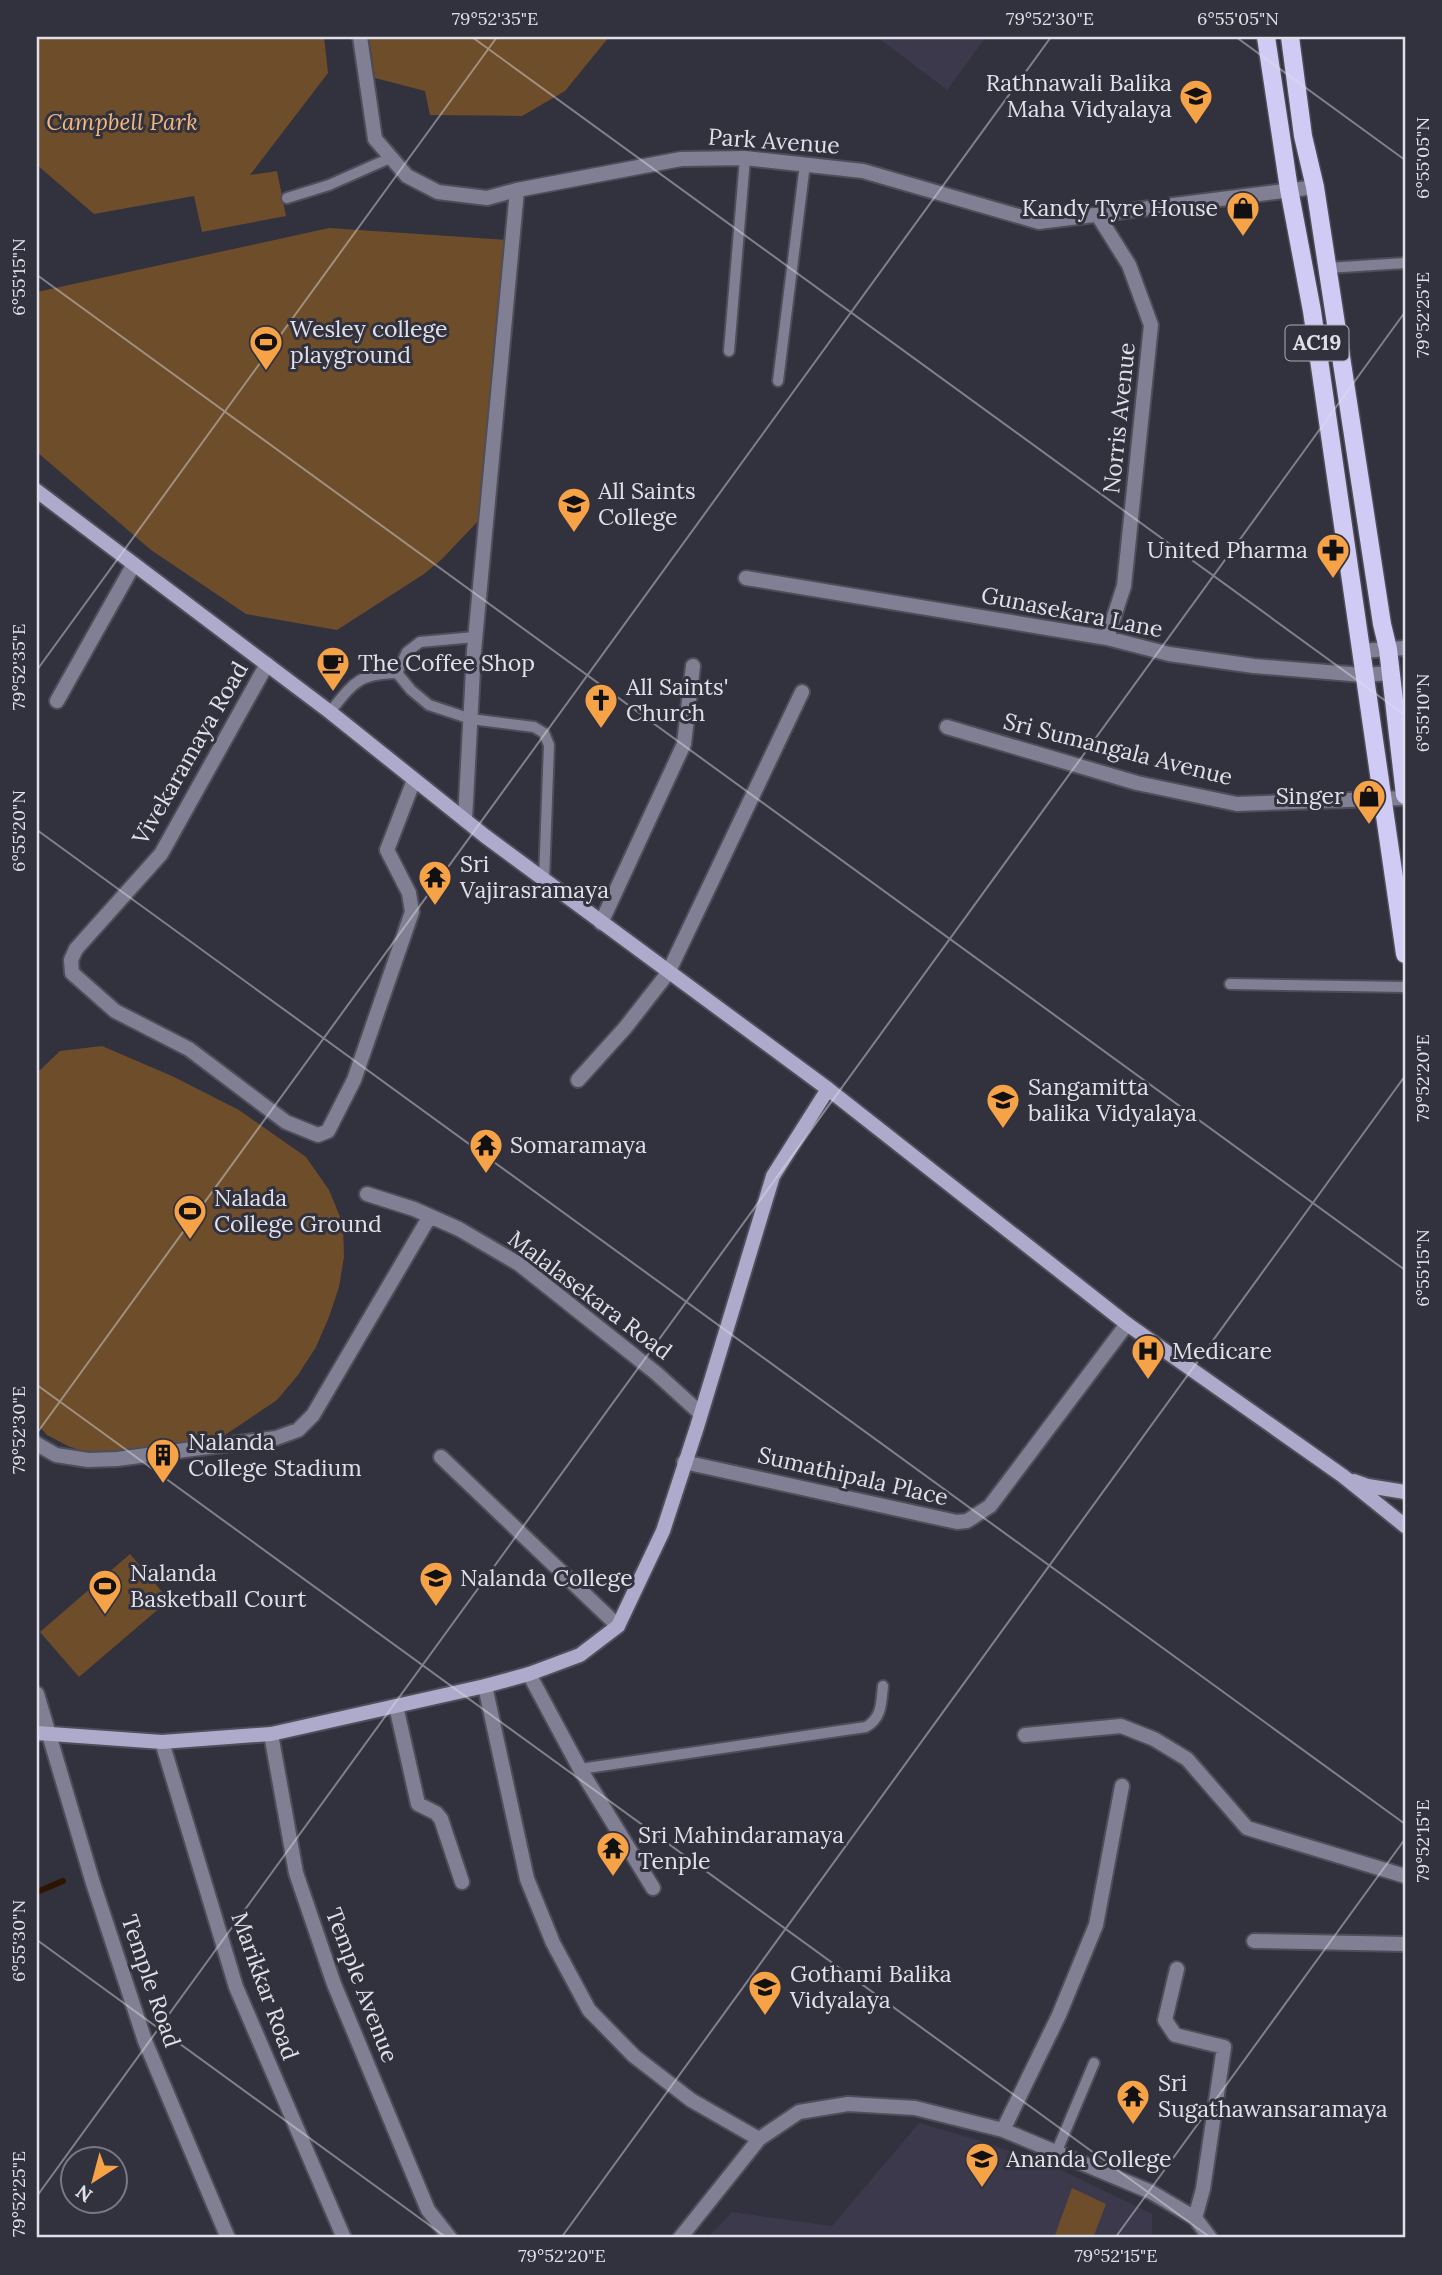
<svg xmlns="http://www.w3.org/2000/svg" width="1442" height="2275" font-family="Lora,serif">
	<rect width="100%" height="100%" fill="#32313e"/>
	<path fill="#3b394b" d="M877 37H986L947 90Z
		M919 2123 975 2139 1053 2166 1152 2214V2238H707L732 2212 832 2226Z"/>
	<path fill="#6e4d2b" d="M39 37H324L328 73 250 175 277 171 286 216 202 232 194 196 94 214 37 165V40Z
		M369 37H609L565 91 522 116 430 115 425 91 375 78Z
		M329 228 508 240 481 518 442 559 424 574 337 630 246 614 151 550 37 452V292Z
		M102 1046 172 1076 239 1110 306 1157 329 1190 343 1224 344 1257 339 1287 329 1317 316 1347 298 1375 277 1400 225 1435 180 1447 91 1454 68 1446 47 1435 37 1424V1073L60 1051Z
		M130 1554 169 1600 79 1677 40 1632Z
		M1072 2188 1106 2204 1093 2238H1054Z"/>
	<g fill="none" stroke-linecap="round" stroke-linejoin="round">
		<path stroke="#2c1400" stroke-width="6" d="M37 1892 63 1881"/>
		<defs>
			<path id="service" d="M287 198 329 185 390 158
				M1327 268 1405 263
				M729 351 745 158
				M778 381 805 164
				M475 637 420 642 407 652 397 673 411 690 429 705 471 719 534 727 544 733 549 745 544 880
				M330 712C354 682 358 674 397 673
				M1230 984 1405 987
				M580 1769 866 1727C882 1718 881 1703 883 1686
				M1056 2153 1094 2063"/>
			<path id="minor" d="M1097 214 1129 265 1151 325 1124 586 1107 638
				M746 578 1107 638 1169 654 1254 666 1363 675 1391 673
				M267 664 161 854 76 949 71 960 72 973 115 1011 189 1049 286 1122 318 1135 328 1131 354 1080 412 912 409 893 387 850 414 780
				M57 701 134 564
				M947 727 1137 783 1237 804 1405 798
				M465 820 474 651 517 190
				M601 923 684 744 693 666
				M578 1080 625 1028 668 973 802 692
				M367 1194 414 1209 459 1229 519 1264 656 1373 700 1413
				M37 1444 56 1455 88 1460 117 1459 276 1438 298 1430 313 1415 430 1216
				M441 1457 618 1626
				M529 1674 580 1769 653 1888
				M485 1686 527 1879 553 1943 589 2010 634 2056 691 2100 759 2139
				M37 1694 93 1883 145 2041 228 2238
				M396 1706 418 1804 436 1813 441 1819 462 1882
				M271 1734 296 1873 334 1984 428 2210 450 2238
				M1025 1735 1121 1726 1154 1739 1187 1759 1247 1828 1405 1876
				M162 1742 236 1987 344 2238
				M1254 1941 1405 1944
				M1177 1969 1165 2020 1175 2035 1224 2047 1203 2189 1195 2218
				M1003 2130 1059 2015 1096 1925 1122 1786
				M680 2238 759 2139 799 2112 848 2104 915 2108 1003 2130 1151 2192 1195 2218 1210 2238"/>
			<path id="tertiary" d="M360 37 375 139 407 176 438 192 487 198 517 190 681 159 745 158 863 171 1039 222 1315 187
				M1360 651 1405 648
				M684 1462 957 1522 967 1521 990 1506 1127 1324"/>
			<path id="secondary" d="M37 491 330 712 485 836 828 1089 1127 1324 1343 1476 1405 1526
				M1354 1481 1368 1486 1405 1492
				M37 1733 162 1742 271 1734 485 1686 529 1674 580 1655 618 1626 663 1531 697 1427 773 1176 828 1089"/>
			<path id="primary" d="M1266 37 1289 189 1312 311 1405 954
				M1290 37 1303 136 1315 187 1382 624 1388 649 1405 795"/>
		</defs>
		<use href="#service" stroke="#4e4d59" stroke-width="14"/>
		<use href="#minor" stroke="#4e4d59" stroke-width="18"/>
		<use href="#tertiary" stroke="#4e4d59" stroke-width="18"/>
		<use href="#secondary" stroke="#4e4d59" stroke-width="18"/>
		<use href="#primary" stroke="#4e4d59" stroke-width="21"/>
		<use href="#service" stroke="#817f93" stroke-width="10"/>
		<use href="#minor" stroke="#817f93" stroke-width="14"/>
		<use href="#tertiary" stroke="#817f93" stroke-width="14"/>
		<use href="#secondary" stroke="#adaacb" stroke-width="14"/>
		<use href="#primary" stroke="#cfcbf5" stroke-width="18"/>
	</g>
	<path fill="none" stroke="#e0e0e8" stroke-width="2" stroke-opacity="0.45" d="M472 37 1405 715M1236 37 1405 160M37 275 1405 1270M37 670 497 37M37 830 1405 1824M37 1385 1211 2238M37 1433 1051 37M37 1940 447 2238M37 2196 1405 312M561 2238 1405 1076M1115 2238 1405 1839"/>
	<defs>
		<symbol id="school-pin" viewBox="-11 -11 22 30"><path d="M0 17L-7.5 6A9.5 9.5 0 1 1 7.5 6Z" fill="#f6a247" stroke="#32313e"/><path d="M0-5L7-2L0 1L-7-2ZM-4 1L0 2.5L4 1V4Q0 6-4 4Z" fill="#111"/></symbol>
		<symbol id="shop-pin" viewBox="-11 -11 22 30"><path d="M0 17L-7.5 6A9.5 9.5 0 1 1 7.5 6Z" fill="#f6a247" stroke="#32313e"/><path d="M-5-2.5h2.3a2.7 3.5 0 0 1 5.4 0H5L5.5 6h-11ZM-1.5-2.5h3a1.5 2.3 0 0 0-3 0Z" fill="#111"/></symbol>
		<symbol id="stadium-pin" viewBox="-11 -11 22 30"><path d="M0 17L-7.5 6A9.5 9.5 0 1 1 7.5 6Z" fill="#f6a247" stroke="#32313e"/><path d="M0-5a6.5 5 0 1 0 0 10a6.5 5 0 1 0 0-10ZM-3.5-1.8h7v3.6h-7Z" fill="#111"/></symbol>
		<symbol id="pharmacy-pin" viewBox="-11 -11 22 30"><path d="M0 17L-7.5 6A9.5 9.5 0 1 1 7.5 6Z" fill="#f6a247" stroke="#32313e"/><path d="M-2-6h4v4h4v4h-4v4h-4v-4h-4v-4h4Z" fill="#111"/></symbol>
		<symbol id="cafe-pin" viewBox="-11 -11 22 30"><path d="M0 17L-7.5 6A9.5 9.5 0 1 1 7.5 6Z" fill="#f6a247" stroke="#32313e"/><path d="M-5.5-4.5H6V0H3Q3 3.5 0 3.5H-2.5Q-5.5 3.5-5.5 0ZM3-3.2v2h1.7v-2ZM-6 4.5H4V6H-6Z" fill="#111"/></symbol>
		<symbol id="church-pin" viewBox="-11 -11 22 30"><path d="M0 17L-7.5 6A9.5 9.5 0 1 1 7.5 6Z" fill="#f6a247" stroke="#32313e"/><path d="M-1.2-6h2.4v3.5h3.3v2.4h-3.3V6h-2.4V-.1h-3.3v-2.4h3.3Z" fill="#111"/></symbol>
		<symbol id="temple-pin" viewBox="-11 -11 22 30"><path d="M0 17L-7.5 6A9.5 9.5 0 1 1 7.5 6Z" fill="#f6a247" stroke="#32313e"/><path d="M0-6L5-2H3V0L6.5 2.5H4V6H1.5V3h-3V6H-4V2.5H-6.5L-3 0V-2H-5Z" fill="#111"/></symbol>
		<symbol id="hospital-pin" viewBox="-11 -11 22 30"><path d="M0 17L-7.5 6A9.5 9.5 0 1 1 7.5 6Z" fill="#f6a247" stroke="#32313e"/><path d="M-5-5h3v3.5h4V-5h3V5h-3V1.5h-4V5h-3Z" fill="#111"/></symbol>
		<symbol id="building-pin" viewBox="-11 -11 22 30"><path d="M0 17L-7.5 6A9.5 9.5 0 1 1 7.5 6Z" fill="#f6a247" stroke="#32313e"/><path d="M-4-6H4V6H1V3H-1V6H-4ZM-2.5-4.3h1.7v1.8h-1.7ZM.8-4.3h1.7v1.8H.8ZM-2.5-1h1.7V.8h-1.7ZM.8-1h1.7V.8H.8Z" fill="#111"/></symbol>
		<symbol id="university-pin" viewBox="-11 -11 22 30"><path d="M0 17L-7.5 6A9.5 9.5 0 1 1 7.5 6Z" fill="#f6a247" stroke="#32313e"/><path d="M0-5L7-2L0 1L-7-2ZM-4 1L0 2.5L4 1V4Q0 6-4 4Z" fill="#111"/></symbol>
	</defs>
	<g fill-rule="evenodd">
		<use href="#school-pin" x="1177" y="77" width="38" height="52"/>
		<use href="#shop-pin" x="1224" y="189" width="38" height="52"/>
		<use href="#stadium-pin" x="247" y="323" width="38" height="52"/>
		<use href="#school-pin" x="555" y="485" width="38" height="52"/>
		<use href="#pharmacy-pin" x="1314" y="531" width="38" height="52"/>
		<use href="#cafe-pin" x="314" y="644" width="38" height="52"/>
		<use href="#church-pin" x="582" y="681" width="38" height="52"/>
		<use href="#shop-pin" x="1350" y="777" width="38" height="52"/>
		<use href="#temple-pin" x="416" y="858" width="38" height="52"/>
		<use href="#school-pin" x="984" y="1081" width="38" height="52"/>
		<use href="#temple-pin" x="467" y="1126" width="38" height="52"/>
		<use href="#stadium-pin" x="171" y="1192" width="38" height="52"/>
		<use href="#hospital-pin" x="1129" y="1332" width="38" height="52"/>
		<use href="#building-pin" x="144" y="1436" width="38" height="52"/>
		<use href="#school-pin" x="417" y="1559" width="38" height="52"/>
		<use href="#stadium-pin" x="86" y="1567" width="38" height="52"/>
		<use href="#temple-pin" x="594" y="1829" width="38" height="52"/>
		<use href="#school-pin" x="746" y="1968" width="38" height="52"/>
		<use href="#temple-pin" x="1114" y="2077" width="38" height="52"/>
		<use href="#university-pin" x="963" y="2140" width="38" height="52"/>
	</g>
	<g text-anchor="middle" stroke-width="6" stroke-linejoin="round" paint-order="stroke">
		<rect fill="#32313e" stroke="#acacb5" stroke-width="2" x="1285.5" y="325.5" width="63" height="35" rx="5"/>
		<g font-size="21" font-weight="bold" fill="#e0e0e8">
			<text x="1317" y="350">AC19</text>
		</g>
		<g font-size="23" fill="#e0e0e8" stroke="#32313e" text-anchor="start">
			<text x="1172" y="91" text-anchor="end">Rathnawali Balika<tspan x="1172" dy="26">Maha Vidyalaya</tspan></text>
			<text x="1218" y="216" text-anchor="end">Kandy Tyre House</text>
			<text x="290" y="337">Wesley college<tspan x="290" dy="26">playground</tspan></text>
			<text x="598" y="499">All Saints<tspan x="598" dy="26">College</tspan></text>
			<text x="1308" y="558" text-anchor="end">United Pharma</text>
			<text x="358" y="671">The Coffee Shop</text>
			<text x="626" y="695">All Saints'<tspan x="626" dy="26">Church</tspan></text>
			<text x="1344" y="804" text-anchor="end">Singer</text>
			<text x="460" y="872">Sri<tspan x="460" dy="26">Vajirasramaya</tspan></text>
			<text x="1028" y="1095">Sangamitta<tspan x="1028" dy="26">balika Vidyalaya</tspan></text>
			<text x="510" y="1153">Somaramaya</text>
			<text x="214" y="1206">Nalada<tspan x="214" dy="26">College Ground</tspan></text>
			<text x="1172" y="1359">Medicare</text>
			<text x="188" y="1450">Nalanda<tspan x="188" dy="26">College Stadium</tspan></text>
			<text x="130" y="1581">Nalanda<tspan x="130" dy="26">Basketball Court</tspan></text>
			<text x="460" y="1586">Nalanda College</text>
			<text x="638" y="1843">Sri Mahindaramaya<tspan x="638" dy="26">Tenple</tspan></text>
			<text x="790" y="1982">Gothami Balika<tspan x="790" dy="26">Vidyalaya</tspan></text>
			<text x="1158" y="2091">Sri<tspan x="1158" dy="26">Sugathawansaramaya</tspan></text>
			<text x="1006" y="2167">Ananda College</text>
		</g>
		<g font-size="23" font-style="italic" fill="#f2b87f" stroke="#32313e">
			<text x="122" y="130">Campbell Park</text>
		</g>
		<g font-size="23" fill="#e0e0e8" stroke="#32313e">
			<text transform="translate(774 141) rotate(4)" y="8">Park Avenue</text>
			<text transform="translate(1119 418) rotate(-84)" y="8">Norris Avenue</text>
			<text transform="translate(1072 612) rotate(11)" y="8">Gunasekara Lane</text>
			<text transform="translate(1118 749) rotate(14)" y="8">Sri Sumangala Avenue</text>
			<text transform="translate(190 753) rotate(-60)" y="8">Vivekaramaya Road</text>
			<text transform="translate(590 1295) rotate(37)" y="8">Malalasekara Road</text>
			<text transform="translate(853 1476) rotate(13)" y="8">Sumathipala Place</text>
			<text transform="translate(151 1981) rotate(71)" y="8">Temple Road</text>
			<text transform="translate(362 1985) rotate(69)" y="8">Temple Avenue</text>
			<text transform="translate(265 1986) rotate(70)" y="8">Marikkar Road</text>
		</g>
	</g>
	<rect width="1442" height="2275" fill="none" stroke="#32313e" stroke-width="77"/>
	<g transform="translate(94 2180) rotate(216)"><circle r="33" fill="#32313e" stroke="#787782" stroke-width="2"/>
	<path d="M0-5L12 26L0 18L-12 26Z" fill="#f6a247"/>
	<text y="-10" font-size="19" font-weight="bold" text-anchor="middle" fill="#e0e0e8">N</text>
	</g>
	<rect x="38" y="38" width="1366" height="2198" fill="none" stroke="#e0e0e8" stroke-width="2.5"/>
	<g font-size="18" text-anchor="middle" fill="#e0e0e8">
		<text x="495" y="25">79°52'35"E</text>
		<text x="1050" y="25">79°52'30"E</text>
		<text x="1238" y="25">6°55'05"N</text>
		<text transform="translate(1423 158) rotate(-90)" y="6">6°55'05"N</text>
		<text transform="translate(19 277) rotate(-90)" y="6">6°55'15"N</text>
		<text transform="translate(1423 315) rotate(-90)" y="6">79°52'25"E</text>
		<text transform="translate(19 667) rotate(-90)" y="6">79°52'35"E</text>
		<text transform="translate(1423 713) rotate(-90)" y="6">6°55'10"N</text>
		<text transform="translate(19 831) rotate(-90)" y="6">6°55'20"N</text>
		<text transform="translate(1423 1078) rotate(-90)" y="6">79°52'20"E</text>
		<text transform="translate(1423 1268) rotate(-90)" y="6">6°55'15"N</text>
		<text transform="translate(19 1430) rotate(-90)" y="6">79°52'30"E</text>
		<text transform="translate(1423 1841) rotate(-90)" y="6">79°52'15"E</text>
		<text transform="translate(19 1941) rotate(-90)" y="6">6°55'30"N</text>
		<text transform="translate(19 2194) rotate(-90)" y="6">79°52'25"E</text>
		<text x="562" y="2262">79°52'20"E</text>
		<text x="1116" y="2262">79°52'15"E</text>
	</g>
</svg>
